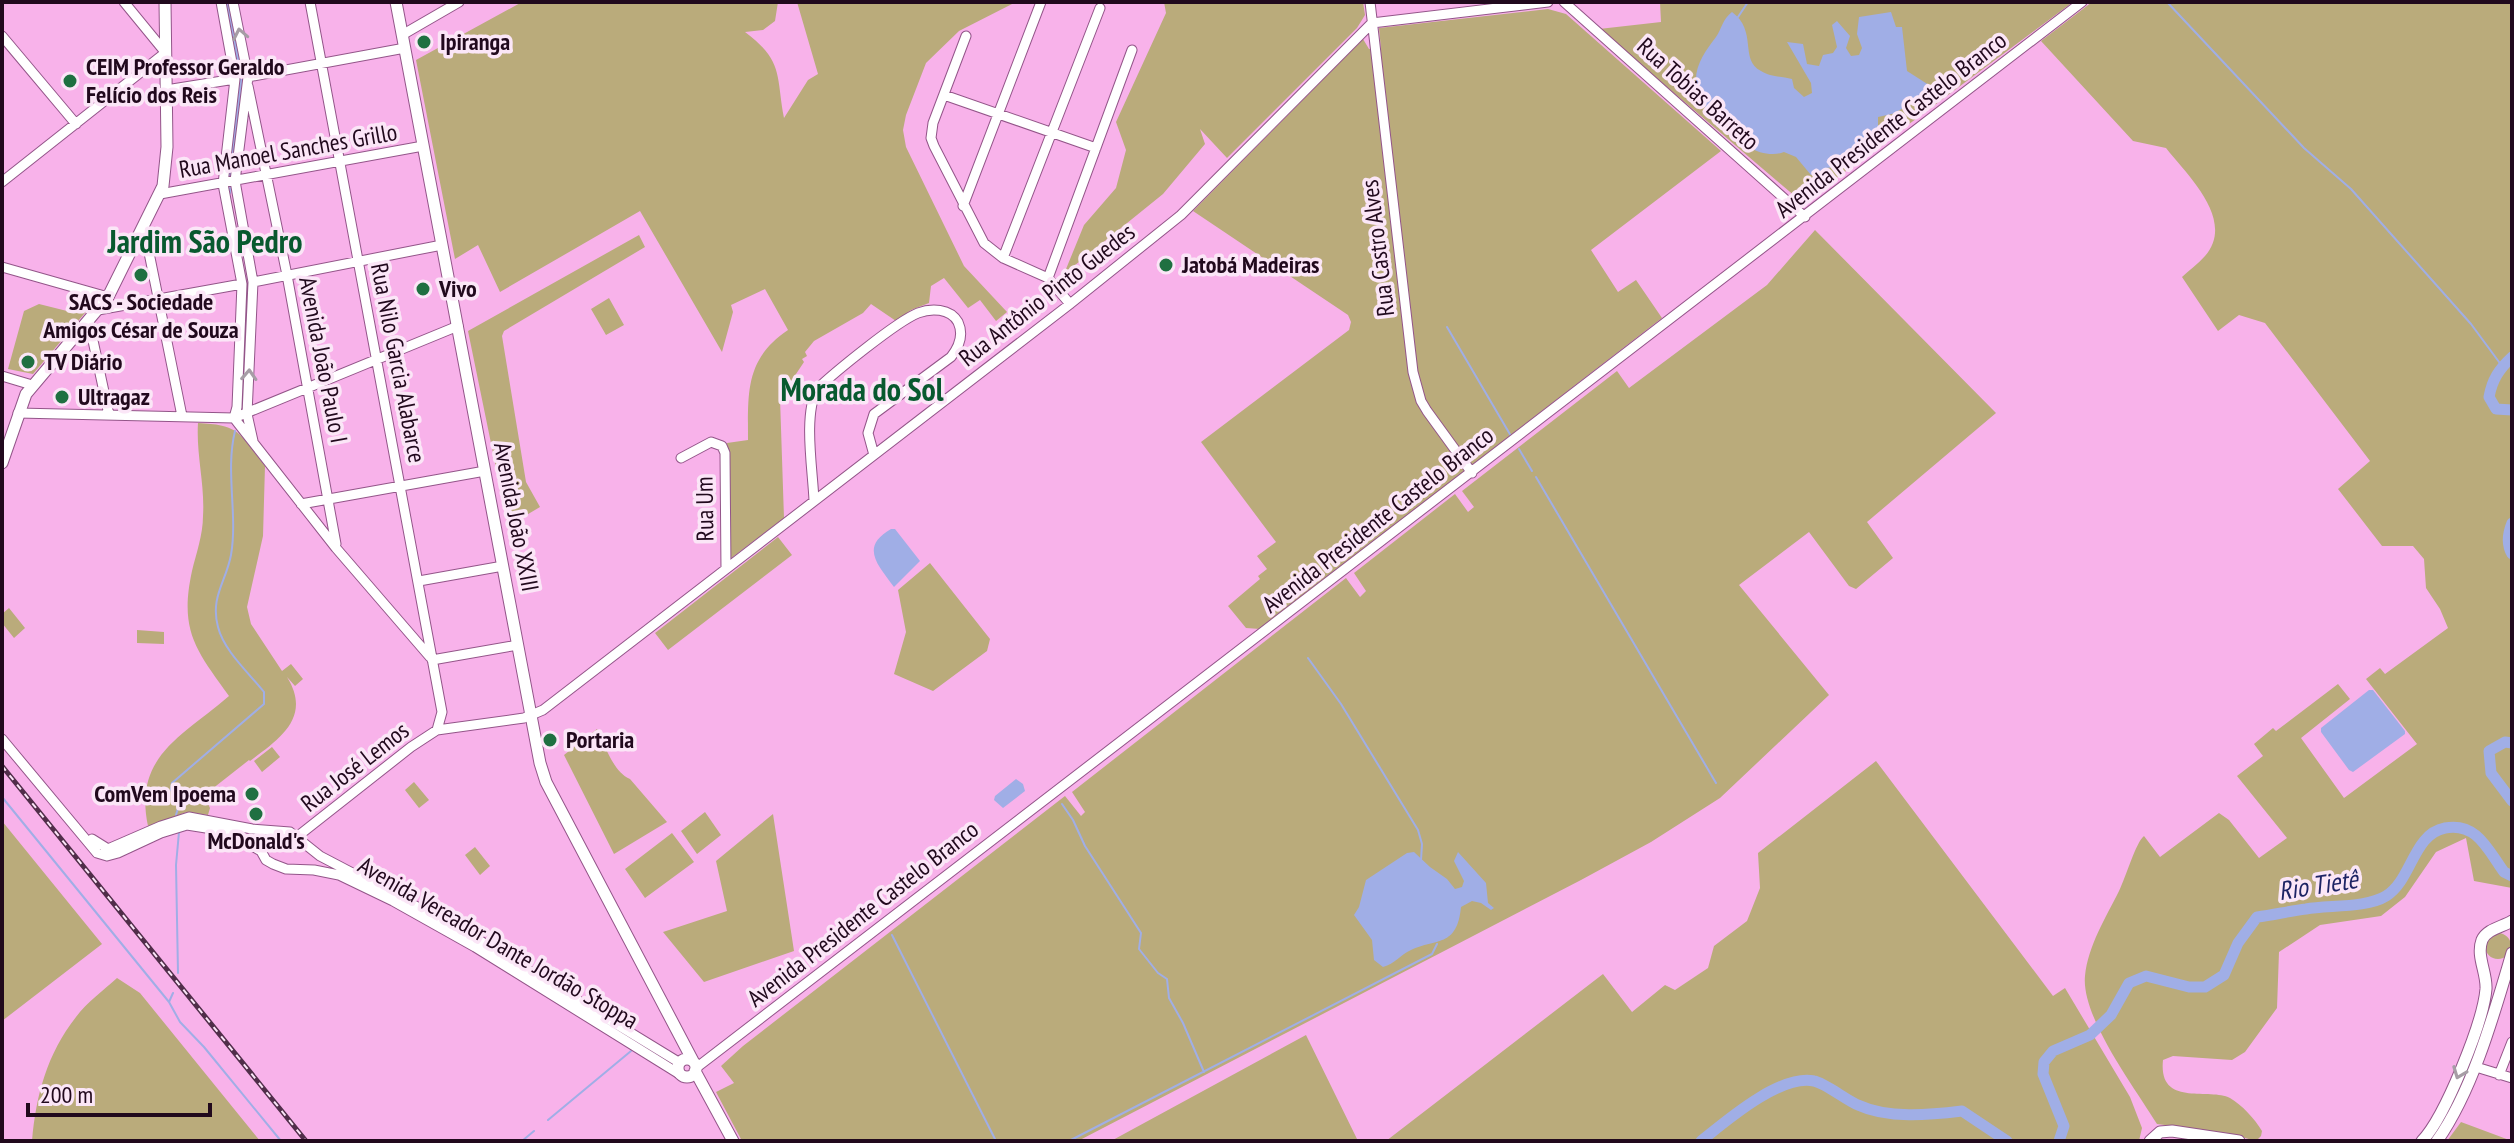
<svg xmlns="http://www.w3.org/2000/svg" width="2514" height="1143" font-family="'PT Sans Narrow',sans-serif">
	<rect width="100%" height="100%" fill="#f8b2ea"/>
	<path fill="#baab7b" d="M522 2H778L775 21 763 30 745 32C784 61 776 76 784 118L808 80 818 74 797 2H1016L959 31 926 63 906 115 903 130 906 147 964 266 1007 312 996 321 980 300 968 308 944 278 931 286 929 303 911 310 896 321 871 304 863 313 814 341 805 352 807 356 802 359 804 362 780 398 784 518 730 559 727 443 748 440C748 392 745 359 788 330L765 289 731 305 733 312 722 352 640 211 500 292 478 245 455 259 416 60Z
		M1164 2H1363L1365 15 1357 28 1227 158 1200 129 1205 144 1163 194 1064 274 1084 225 1116 188 1126 150 1116 122 1166 13Z
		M1660 2H2073L1803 203 1599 29 1661 22Z
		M2092 2H2512V888L2474 881 2466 838 2436 852 2405 897 2381 916 2320 925 2279 952 2277 1008 2245 1052 2232 1060 2173 1056 2163 1060C2158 1108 2209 1087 2230 1098 2242 1105 2255 1119 2262 1131L2261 1136 2256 1141 2227 1133 2157 1124C2135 1088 2081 1017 2085 976 2088 946 2106 917 2119 891 2126 877 2136 842 2144 836L2160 857 2219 813 2229 820 2259 858 2287 838 2237 776 2263 756 2254 744 2273 728 2276 731 2338 684 2350 699 2301 738 2344 798 2417 744 2366 679 2380 668 2385 674 2448 628 2440 609 2426 588 2424 559 2413 546H2382L2338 489 2370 461 2265 323 2239 315 2218 331 2182 277C2189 270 2198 264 2205 256 2236 220 2188 176 2166 148L2133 141 2041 41Z
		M1548 9 1566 14 1721 151 1591 250 1618 292 1636 280 1662 318 1260 629 1246 628 1228 606 1260 579 1258 576 1267 569 1257 556 1276 542 1201 442 1349 330 1351 322 1348 315 1193 211 1363 39 1369 49H1381L1379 28Z
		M1815 230 1996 413 1867 522 1893 558 1856 589 1849 586 1809 532 1739 585 1829 695 1720 798 1651 842 1581 880 1078 1141H742L716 1092 734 1083 721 1066 743 1046 1065 796 1081 816 1085 812 1072 792 1346 578 1360 597 1366 591 1354 573 1455 494 1468 512 1474 507 1462 491 1617 371 1629 388 1767 285Z
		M639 235 645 247 504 331 502 336 526 482 540 507 508 526 468 331Z
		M91 296 96 300 33 374 8 369 24 311 39 304 75 313Z
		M609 298 624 325 606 335 591 309Z
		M198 423C242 425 239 434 265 466L263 536 247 607 251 624 282 671 291 664 303 679 295 686 287 677C312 717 280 739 250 761L249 760 207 793 205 798 210 808 208 815 187 812 148 826C133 756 183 736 229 696 196 650 179 631 192 571 196 554 203 535 203 516 205 484 196 455 198 423Z
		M778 537 792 555 668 650 655 633Z
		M930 563 990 639 987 651 933 691 894 674 906 632 898 590Z
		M9 608 25 628 14 638 2 623V614Z
		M137 630 164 632V644L137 643Z
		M597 729C605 745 613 772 630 779L667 822 614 854 564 755Z
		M272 747 280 757 262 772 254 761Z
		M1876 761 2053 996 2065 988 2130 1097 2142 1128 2139 1141H1386L1603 974 1632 1012 1665 985 1675 990 1708 968 1714 946 1747 921 1760 888 1758 853Z
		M414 782 429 800 419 808 405 790Z
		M705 812 721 835 697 854 681 831Z
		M773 814 794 951 704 982 663 932 727 911 716 861Z
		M2 821 102 944 2 1021Z
		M672 833 694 862 645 898 625 869Z
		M475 847 490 866 480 875 465 855Z
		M2485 946a13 13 0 1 1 26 0a13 13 0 1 1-26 0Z
		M117 978 140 993 260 1141H32C36 1095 47 1054 76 1017 87 1002 104 990 117 978Z
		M1306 1035 1358 1141H1111Z
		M2461 1122 2512 1141H2447Z"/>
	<path fill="#a0aee6" d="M225 2H229L243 77 239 78Z
		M1732 12C1758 31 1739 60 1761 71 1770 77 1781 76 1792 79L1794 88 1804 97 1812 93 1811 83 1787 42 1803 44 1807 64 1819 66 1823 55 1833 53 1837 47 1832 25 1837 21 1850 36 1846 48 1851 56 1859 55 1862 48 1857 34 1859 17 1891 12 1896 27H1902L1907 71 1932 87 1921 99 1892 114 1878 117V131L1870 146 1864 145 1855 150V158L1845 166 1826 168 1822 175H1811L1796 157 1784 152C1752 165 1697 114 1696 82 1695 65 1706 50 1716 37 1722 28 1722 20 1732 12Z
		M239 79H243L231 178 226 179Z
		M891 529H895L920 561 894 587C877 564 860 547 891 529Z
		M2369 690H2373L2405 731V734L2353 772 2349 770 2321 732V728Z
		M1016 779 1023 784 1025 791 1003 808 994 800 995 796Z
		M1414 852 1430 867 1447 879 1455 889 1462 887 1464 881 1454 861 1458 852 1486 883 1488 903 1494 908 1491 910 1481 903 1472 901 1461 907C1457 948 1436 938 1411 950 1400 955 1395 964 1383 967L1374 960 1372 940 1354 915 1359 907 1366 880 1407 853Z"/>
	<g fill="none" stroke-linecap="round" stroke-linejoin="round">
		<path stroke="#a0aee6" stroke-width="2" d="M2167 2 2304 148 2351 189 2471 324 2502 366
			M1738 17 1748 2
			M230 188V193
			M1447 327 1511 436
			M1519 449 1532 471
			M1536 477 1716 783
			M1308 658 1341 704 1418 830 1422 844 1421 860
			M2 797 169 1002 180 1022 204 1047 281 1141
			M1062 804 1073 820 1085 846 1141 933 1139 949 1158 973 1167 979 1169 998 1183 1023 1204 1072
			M176 815 179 805 171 790 172 783 264 704V692C249 673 224 651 218 627 210 597 226 582 231 555 238 514 225 472 235 431
			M892 935 996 1141
			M178 973 176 865 179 832
			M169 1002 173 993
			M548 1120 631 1051
			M522 1141 534 1131
			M1069 1141 1432 954 1437 944"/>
		<path stroke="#a0aee6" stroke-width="11" d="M2512 357C2499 369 2492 380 2489 397L2496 409 2512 410
			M2512 523C2508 533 2506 544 2512 554
			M2512 743 2505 742 2489 751 2491 773 2512 801
			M1701 1141C1726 1121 1780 1074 1814 1081 1825 1083 1846 1100 1858 1105 1888 1119 1929 1115 1962 1111L2007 1141
			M2059 1141 2064 1126 2043 1074 2044 1062 2053 1051 2090 1035 2111 1015 2129 983 2146 976 2189 987H2205L2224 975 2238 943 2257 917C2274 915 2289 911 2306 909 2328 905 2367 908 2386 896 2412 880 2413 834 2445 828 2477 822 2488 850 2504 872L2512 876"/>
		<defs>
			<path id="minor" d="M124 2 165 52
				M221 2 235 79 223 184 242 284 237 407 234 418 336 548 430 657
				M233 2 248 77 235 181 253 282 247 414 253 441
				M310 2 442 712 437 730
				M1370 2 1413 372 1421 401 1427 411 1472 473
				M1564 2 1805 217
				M1372 23 1548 2
				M402 35 459 2
				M2 36 76 124
				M966 36 933 123 931 138 934 146 984 243 1003 258 1048 278 1070 304
				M248 77 405 48
				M248 86 287 275 336 544
				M166 90 235 79
				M944 95 1096 148
				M2 182 165 53
				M160 194 423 146
				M963 206 1041 2
				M144 228 182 416
				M1003 258 1100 8
				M2 267 108 297
				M1048 278 1132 50
				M253 282 442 245
				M98 310 242 284
				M89 322 109 415
				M2 376 32 385
				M18 413 234 418 458 326
				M681 458 711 442 722 446 725 453 726 569
				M814 501C813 471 803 416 817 389 835 372 896 322 918 313 931 308 950 308 958 322 964 335 959 347 951 357L874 414 868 433 874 455
				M301 504 485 471
				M419 581 503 566
				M432 660 518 645
				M2 739 97 853 107 856 118 853 161 833 187 825 225 831 261 851 266 860 273 864 286 869 314 870 339 875 393 901 475 947 681 1075
				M298 836 411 747 437 730 524 718 543 710 1070 304 1181 215 1372 23
				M92 839 108 849 161 826 189 817 252 829 290 832 320 856 469 934 680 1063
				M261 851 262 846 272 831
				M2476 1067 2512 1078
				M696 1068 2082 2
				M2499 1075 2512 1042"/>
			<path id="major" d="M396 2 540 763 546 782 693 1061
				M2 463 26 394 108 297 163 186 167 147 165 2
				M678 1068a9 9 0 1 1 18 0a9 9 0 1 1-18 0Z
				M695 1071 733 1141
				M2150 1141 2160 1132 2172 1131 2239 1141
				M2422 1141C2445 1117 2483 1023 2486 989 2487 973 2476 956 2482 940 2487 929 2502 927 2512 921
				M2437 1141C2473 1090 2494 1014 2512 953"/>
		</defs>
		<use href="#minor" stroke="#935589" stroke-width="11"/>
		<use href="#major" stroke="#935589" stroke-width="13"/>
		<use href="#minor" stroke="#fff" stroke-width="9"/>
		<use href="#major" stroke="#fff" stroke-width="11"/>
		<defs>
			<path id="rail" d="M2 766 306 1141"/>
		</defs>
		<use href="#rail" stroke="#512e4a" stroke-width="5"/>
		<use href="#rail" stroke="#fbe6f7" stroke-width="2" stroke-dasharray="6" stroke-linecap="butt"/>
	</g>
	<defs><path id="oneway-chevron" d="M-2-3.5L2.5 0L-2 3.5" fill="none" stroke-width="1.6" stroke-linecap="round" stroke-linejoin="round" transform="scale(2)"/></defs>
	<g stroke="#a69da5">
		<use href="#oneway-chevron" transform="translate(240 34) rotate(-101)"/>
		<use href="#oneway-chevron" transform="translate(249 375) rotate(-87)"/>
		<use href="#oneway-chevron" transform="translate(2459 1073) rotate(111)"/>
	</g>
	<g fill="#1f7041" stroke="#fbe6f7" stroke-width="3">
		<circle cx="424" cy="42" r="8"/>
		<circle cx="70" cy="81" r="8"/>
		<circle cx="1166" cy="265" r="8"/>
		<circle cx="141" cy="275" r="8"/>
		<circle cx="423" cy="289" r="8"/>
		<circle cx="28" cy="362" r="8"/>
		<circle cx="62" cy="397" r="8"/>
		<circle cx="550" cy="740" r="8"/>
		<circle cx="252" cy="794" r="8"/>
		<circle cx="256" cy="814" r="8"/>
	</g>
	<g text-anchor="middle" stroke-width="7" stroke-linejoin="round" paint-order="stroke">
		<g font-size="24" font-weight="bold" fill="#21091d" stroke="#fbe6f7" text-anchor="start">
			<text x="440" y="50">Ipiranga</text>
			<text x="86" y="75">CEIM Professor Geraldo<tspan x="86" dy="28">Felício dos Reis</tspan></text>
			<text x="1182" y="273">Jatobá Madeiras</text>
			<text x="439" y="297">Vivo</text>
			<text x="141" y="310" text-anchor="middle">SACS - Sociedade<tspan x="141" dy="28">Amigos César de Souza</tspan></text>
			<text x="44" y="370">TV Diário</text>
			<text x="78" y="405">Ultragaz</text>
			<text x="566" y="748">Portaria</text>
			<text x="236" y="802" text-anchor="end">ComVem Ipoema</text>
			<text x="256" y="849" text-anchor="middle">McDonald's</text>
		</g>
		<g font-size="24" fill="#21091d" stroke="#fbe6f7">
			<text transform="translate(1698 94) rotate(42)" y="8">Rua Tobias Barreto</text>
			<text transform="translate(1891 125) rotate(-38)" y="8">Avenida Presidente Castelo Branco</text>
			<text transform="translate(288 151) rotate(-10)" y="8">Rua Manoel Sanches Grillo</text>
			<text transform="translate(1378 248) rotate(-97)" y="8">Rua Castro Alves</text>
			<text transform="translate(1047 295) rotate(-38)" y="8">Rua Antônio Pinto Guedes</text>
			<text transform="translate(323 360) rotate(79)" y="8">Avenida João Paulo I</text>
			<text transform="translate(398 363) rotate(79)" y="8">Rua Nilo Garcia Alabarce</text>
			<text transform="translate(705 509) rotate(-91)" y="8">Rua Um</text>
			<text transform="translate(516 517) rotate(79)" y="8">Avenida João XXIII</text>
			<text transform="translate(1378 520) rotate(-38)" y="8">Avenida Presidente Castelo Branco</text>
			<text transform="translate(355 767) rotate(-38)" y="8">Rua José Lemos</text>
			<text transform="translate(863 914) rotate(-38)" y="8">Avenida Presidente Castelo Branco</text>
			<text transform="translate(498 943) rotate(30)" y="8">Avenida Vereador Dante Jordão Stoppa</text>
		</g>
		<g font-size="26" font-style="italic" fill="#1d2364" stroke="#fbe6f7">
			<text transform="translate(2318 885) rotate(-9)" y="9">Rio Tietê</text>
		</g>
		<g font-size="32" font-weight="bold" fill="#08592f" stroke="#fbe6f7">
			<text x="205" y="253">Jardim São Pedro</text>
			<text x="862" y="401">Morada do Sol</text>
		</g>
	</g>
	<rect width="2514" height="1143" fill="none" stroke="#21091d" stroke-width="8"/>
	<path d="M28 1103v12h182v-12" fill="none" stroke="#21091d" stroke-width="4"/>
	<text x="40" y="1103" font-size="24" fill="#21091d" stroke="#fbe6f7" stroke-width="6" paint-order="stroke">200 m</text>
</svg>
